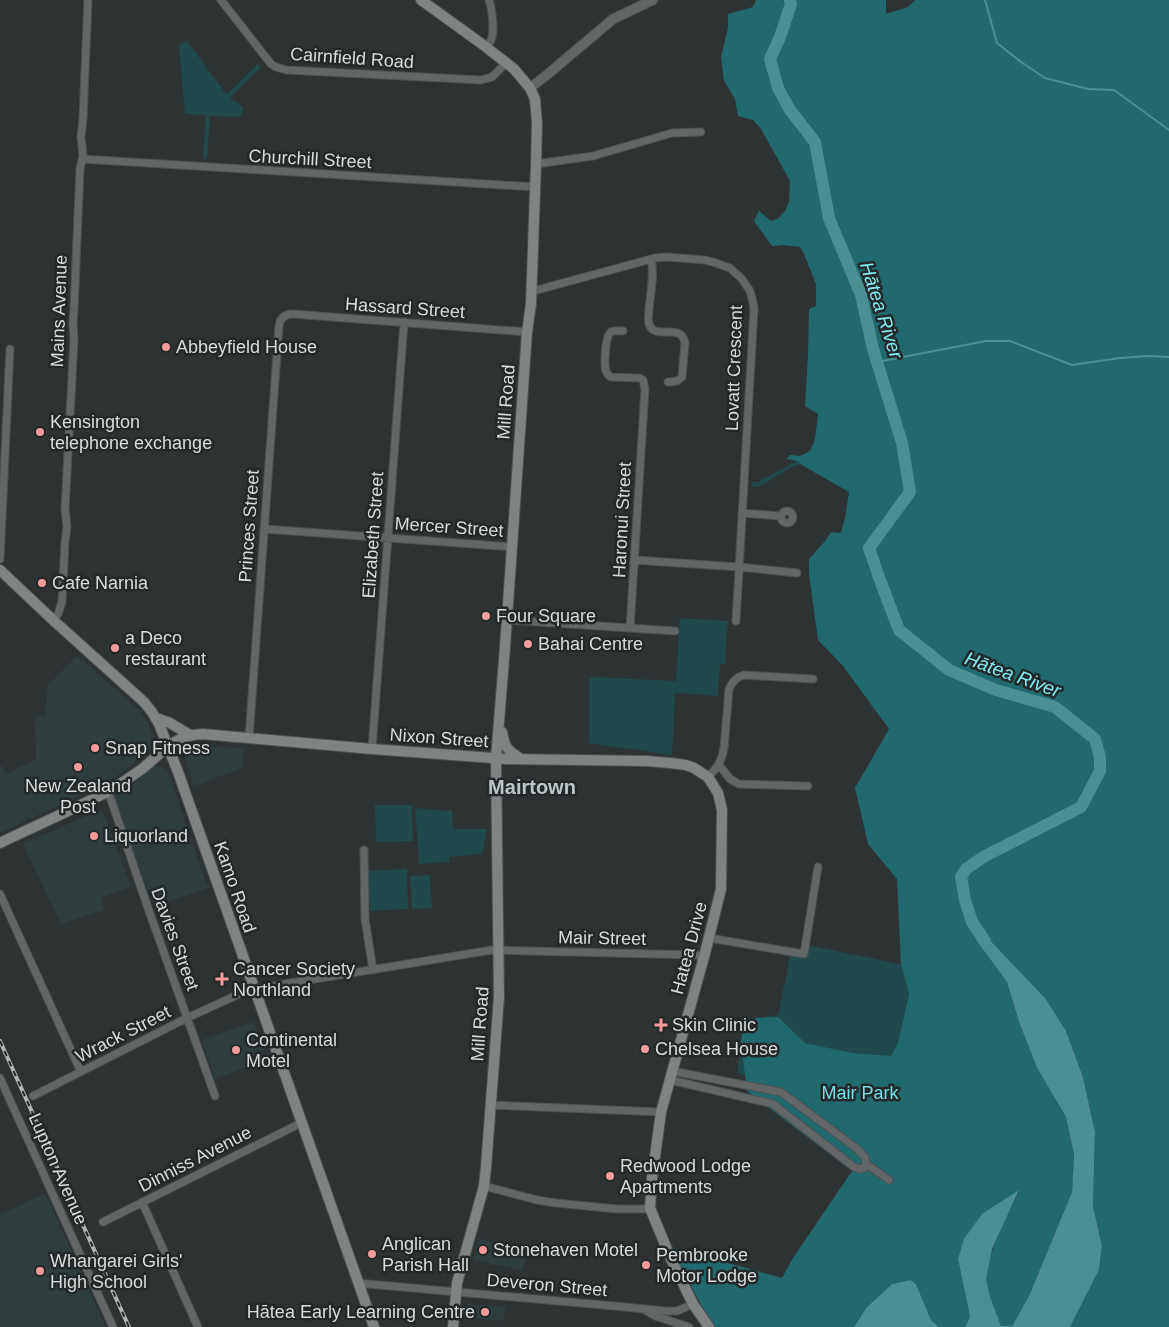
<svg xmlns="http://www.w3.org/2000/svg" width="1169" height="1327" font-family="Arial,sans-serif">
	<rect width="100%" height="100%" fill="#2d3333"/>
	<path fill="#2f3d3e" d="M77 656 140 711 148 723 157 744 112 780 0 833V767L3 766 6 774 36 759 35 716H45L48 685Z
		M197 746 244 748 242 768 194 786 184 753Z
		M154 766 162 767 168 771 208 888 154 906 111 795 131 785Z
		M100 811 104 814 131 887 101 897 104 910 61 924 23 844 93 813Z
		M254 1022 267 1059 215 1079 202 1040Z
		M45 1193 106 1327H0V1215Z
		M479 1238 528 1253 522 1270 473 1260Z
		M465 1304 506 1307 503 1321 464 1317Z"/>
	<path fill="#1f494b" d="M187 41 227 95 258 64 261 67 230 98 243 107 241 117 210 116 207 159H203L206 115 185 114 179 45Z
		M798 460 800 464 794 466 758 487H752V482H758Z
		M680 618 728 621 725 664H720L718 696 675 693 672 755 589 743V677L676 681Z
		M375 805H412L413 841 376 842Z
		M415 808 452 811 453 829H487L482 854 449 857V862L419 864Z
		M407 869 408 909 370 911 368 871Z
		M430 875 432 908 412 909 410 876Z
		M807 945 901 964 909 994 898 1043 891 1056 775 1082 737 1073 745 1019 778 1015 791 952H802Z"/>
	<path fill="#21696d" d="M756 0H886V14L908 7 915 0H1169V1327H1070L1099 1270 1102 1246 1093 1206 1095 1132 1083 1077 1066 1031 977 928 976 940 1007 982 1019 1022 1037 1068 1066 1117 1074 1155 1072 1192 1029 1296 1012 1326H1001C996 1313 985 1292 986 1278 988 1251 1007 1217 1019 1191L958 1259 970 1317 965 1327H939L931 1320 916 1284 909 1280 892 1284 866 1308 854 1327H714L710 1321 670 1247 782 1278 793 1258 852 1171 747 1091 741 1041 744 1022 758 1018 778 1017 805 1043 852 1053 891 1056 898 1043 909 994 901 964 897 879 868 844 855 788 889 729 843 666 818 640 809 574V559L826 540 831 532 841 533 845 518 849 492 800 464 798 461 786 459 790 455 800 456 810 451 815 439 818 414 805 406 808 355 809 309 816 306V284L804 254 800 247 783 245 772 246 754 221 759 211 771 221 778 219 785 211 789 202 790 181 761 129 753 120 738 116 735 99 724 81 721 57 728 28V14L753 7Z"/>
	<path fill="#4b8f92" d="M977 927 1045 998 1066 1031 1083 1077 1095 1132 1093 1206 1102 1246 1099 1270 1070 1327H965L970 1317 958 1259 964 1239 982 1214 1019 1190 992 1249 986 1279 990 1297 1001 1326H1012L1029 1296 1072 1192 1074 1155 1066 1117 1037 1068 1019 1022 1007 982 976 940Z
		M910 1280 916 1284 931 1320 939 1327H854L866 1308 892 1284Z"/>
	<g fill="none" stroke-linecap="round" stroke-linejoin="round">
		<path stroke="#4b8f92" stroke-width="2" d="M985 0 997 43 1021 62 1045 78 1088 89 1114 90 1169 130
			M877 362 986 341H1010L1072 365 1120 358 1148 356 1169 357"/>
		<path stroke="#4b8f92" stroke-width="12" d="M790 0 791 4 780 37 770 59 778 88 790 110 815 142 829 218 861 295 873 349 902 443 910 492 869 548 880 580 899 630 949 670 996 690 1055 707 1095 739 1100 757V771L1081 807 985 856 966 869 961 877 965 900 972 922 985 941"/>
		<defs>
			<path id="minor" d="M221 0 271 64 276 67 286 70 481 80 492 77 506 63
				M486 47C487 44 490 43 491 40 495 31 492 9 489 0
				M82 159 536 187
				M536 164 593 156 672 133 701 132
				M651 259C655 275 650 294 649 310 649 315 647 322 650 326 656 340 681 322 685 343L682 377 677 381 668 382
				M531 290H537L655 258 667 257 705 260 713 262 730 268 742 279 750 291 753 302 754 309 736 621
				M623 331C619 331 614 330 611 332 605 335 604 365 606 371 608 375 608 375 611 377L639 378 643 380 645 389 630 628
				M781 517a6 6 0 1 1 12 0a6 6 0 1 1-12 0Z
				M742 513 780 516
				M264 529 513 547
				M0 559 10 349
				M634 560 739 567 797 573
				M53 620 58 614 62 602 65 542 67 527 65 509 74 340 73 323 74 309 80 169 83 156 81 137 83 118 88 0
				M507 620 675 631
				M249 738 279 326C280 318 285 314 293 314L527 332
				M372 749 404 322
				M719 765 730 779 739 784 808 786
				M708 777C717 768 722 761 724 748L729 689C732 682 736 677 744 675L813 679
				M108 791 148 908 215 1096
				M364 850 365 919 373 970
				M0 894 81 1072
				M709 938 804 954 818 867
				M672 1071 781 1092 856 1148 865 1157 866 1164 889 1180
				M0 1078 113 1327
				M670 1080 773 1104 854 1167 860 1169 864 1168 866 1164
				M33 1096 187 1018 248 990 492 950 697 955 704 957
				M491 1105 661 1112
				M484 1186 537 1200 556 1203 617 1209H643L650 1208
				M142 1202 198 1327
				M103 1222 301 1123
				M357 1283 614 1306 666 1311H677L693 1304
				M645 1310 655 1316 689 1327"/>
			<path id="tertiary" d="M530 88 548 74 613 19 653 0"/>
			<path id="secondary" d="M421 0 486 47 514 69 530 88 535 99 537 123 536 164 531 304 527 332 505 647 496 759 499 997 486 1167 484 1186 457 1283 453 1327
				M0 570 53 620 144 702 152 712 159 724 178 772 374 1327
				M156 718 170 723 190 735
				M502 732C505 748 507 750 521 759
				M0 843C35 826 72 810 107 792 119 785 131 777 142 769 163 752 174 735 203 734L372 749 506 759 646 761 670 763 686 765 694 768 708 777 718 793 722 810 721 889 704 957 661 1112 652 1178 650 1208 671 1259 693 1304 709 1327"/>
		</defs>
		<use href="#minor" stroke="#4c5151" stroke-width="9"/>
		<use href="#tertiary" stroke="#4c5151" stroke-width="11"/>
		<use href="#secondary" stroke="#4c5151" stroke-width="12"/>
		<use href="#minor" stroke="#636666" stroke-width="7"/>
		<use href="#tertiary" stroke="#636666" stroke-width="9"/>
		<use href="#secondary" stroke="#7f8384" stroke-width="10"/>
		<defs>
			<path id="rail" d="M0 1041 129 1327"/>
		</defs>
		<use href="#rail" stroke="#b2b6b7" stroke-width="4"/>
		<use href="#rail" stroke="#232929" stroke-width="2" stroke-dasharray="5.5" stroke-linecap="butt"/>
	</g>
	<g fill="#f59b9b" stroke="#232929" stroke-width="2">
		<circle cx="166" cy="347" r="5"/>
		<circle cx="40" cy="432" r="5"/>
		<circle cx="42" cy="583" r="5"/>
		<circle cx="486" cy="616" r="5"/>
		<circle cx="528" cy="644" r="5"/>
		<circle cx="115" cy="648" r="5"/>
		<circle cx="95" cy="748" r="5"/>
		<circle cx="78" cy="767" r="5"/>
		<circle cx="94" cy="836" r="5"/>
		<path d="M219.5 971.5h5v5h5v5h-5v5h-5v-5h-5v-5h5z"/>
		<path d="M658.5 1017.5h5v5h5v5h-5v5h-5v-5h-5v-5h5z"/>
		<circle cx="645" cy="1049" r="5"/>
		<circle cx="236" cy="1050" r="5"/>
		<circle cx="610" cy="1176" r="5"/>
		<circle cx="483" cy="1250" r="5"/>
		<circle cx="372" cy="1254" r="5"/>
		<circle cx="646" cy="1265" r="5"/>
		<circle cx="40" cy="1271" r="5"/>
		<circle cx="485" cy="1312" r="5"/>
	</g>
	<g text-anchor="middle" stroke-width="5" stroke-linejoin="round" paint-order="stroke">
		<g font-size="18" fill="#d8dbdc" stroke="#232929">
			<text transform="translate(352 58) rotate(4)" y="6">Cairnfield Road</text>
			<text transform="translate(310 159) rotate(3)" y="6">Churchill Street</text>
			<text transform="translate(405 308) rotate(4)" y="6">Hassard Street</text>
			<text transform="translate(59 311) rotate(-88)" y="6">Mains Avenue</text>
			<text transform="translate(734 368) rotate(-88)" y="6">Lovatt Crescent</text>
			<text transform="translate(506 402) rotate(-86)" y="6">Mill Road</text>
			<text transform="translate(622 520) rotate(-87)" y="6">Haronui Street</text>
			<text transform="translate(249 526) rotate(-86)" y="6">Princes Street</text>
			<text transform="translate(449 527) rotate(4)" y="6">Mercer Street</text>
			<text transform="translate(373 535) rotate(-86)" y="6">Elizabeth Street</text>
			<text transform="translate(439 738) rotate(4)" y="6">Nixon Street</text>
			<text transform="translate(235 887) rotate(71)" y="6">Kamo Road</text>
			<text transform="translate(602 938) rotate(1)" y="6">Mair Street</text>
			<text transform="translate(175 939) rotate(70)" y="6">Davies Street</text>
			<text transform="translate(689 948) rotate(-75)" y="6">Hatea Drive</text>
			<text transform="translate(480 1024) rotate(-86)" y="6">Mill Road</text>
			<text transform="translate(123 1034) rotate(-27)" y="6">Wrack Street</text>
			<text transform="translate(195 1159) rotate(-27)" y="6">Dinniss Avenue</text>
			<text transform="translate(58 1169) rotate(66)" y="6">Lupton Avenue</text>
			<text transform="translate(547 1285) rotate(5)" y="6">Deveron Street</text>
		</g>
		<g font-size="18" fill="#d8dbdc" stroke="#232929" text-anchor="start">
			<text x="176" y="353">Abbeyfield House</text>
			<text x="50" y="428">Kensington<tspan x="50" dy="21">telephone exchange</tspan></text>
			<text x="52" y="589">Cafe Narnia</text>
			<text x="496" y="622">Four Square</text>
			<text x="125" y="644">a Deco<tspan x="125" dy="21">restaurant</tspan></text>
			<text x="538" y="650">Bahai Centre</text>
			<text x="105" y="754">Snap Fitness</text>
			<text x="78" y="792" text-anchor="middle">New Zealand<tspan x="78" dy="21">Post</tspan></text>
			<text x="104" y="842">Liquorland</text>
			<text x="233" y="975">Cancer Society<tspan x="233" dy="21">Northland</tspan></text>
			<text x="672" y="1031">Skin Clinic</text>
			<text x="246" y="1046">Continental<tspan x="246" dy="21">Motel</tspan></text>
			<text x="655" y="1055">Chelsea House</text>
			<text x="620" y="1172">Redwood Lodge<tspan x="620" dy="21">Apartments</tspan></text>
			<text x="382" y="1250">Anglican<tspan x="382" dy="21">Parish Hall</tspan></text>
			<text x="493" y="1256">Stonehaven Motel</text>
			<text x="656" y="1261">Pembrooke<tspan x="656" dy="21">Motor Lodge</tspan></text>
			<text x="50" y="1267">Whangarei Girls'<tspan x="50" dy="21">High School</tspan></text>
			<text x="475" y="1318" text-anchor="end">Hātea Early Learning Centre</text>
		</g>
		<g font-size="18" fill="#74dfe4" stroke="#232929">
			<text x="860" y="1099">Mair Park</text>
		</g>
		<g font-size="19" font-style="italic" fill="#81ecf1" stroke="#232929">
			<text transform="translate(882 310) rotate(72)" y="7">Hātea River</text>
			<text transform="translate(1013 674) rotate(20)" y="7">Hātea River</text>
		</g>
		<g font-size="20" font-weight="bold" fill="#bec5c6" stroke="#232929">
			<text x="532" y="794">Mairtown</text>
		</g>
	</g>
</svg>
